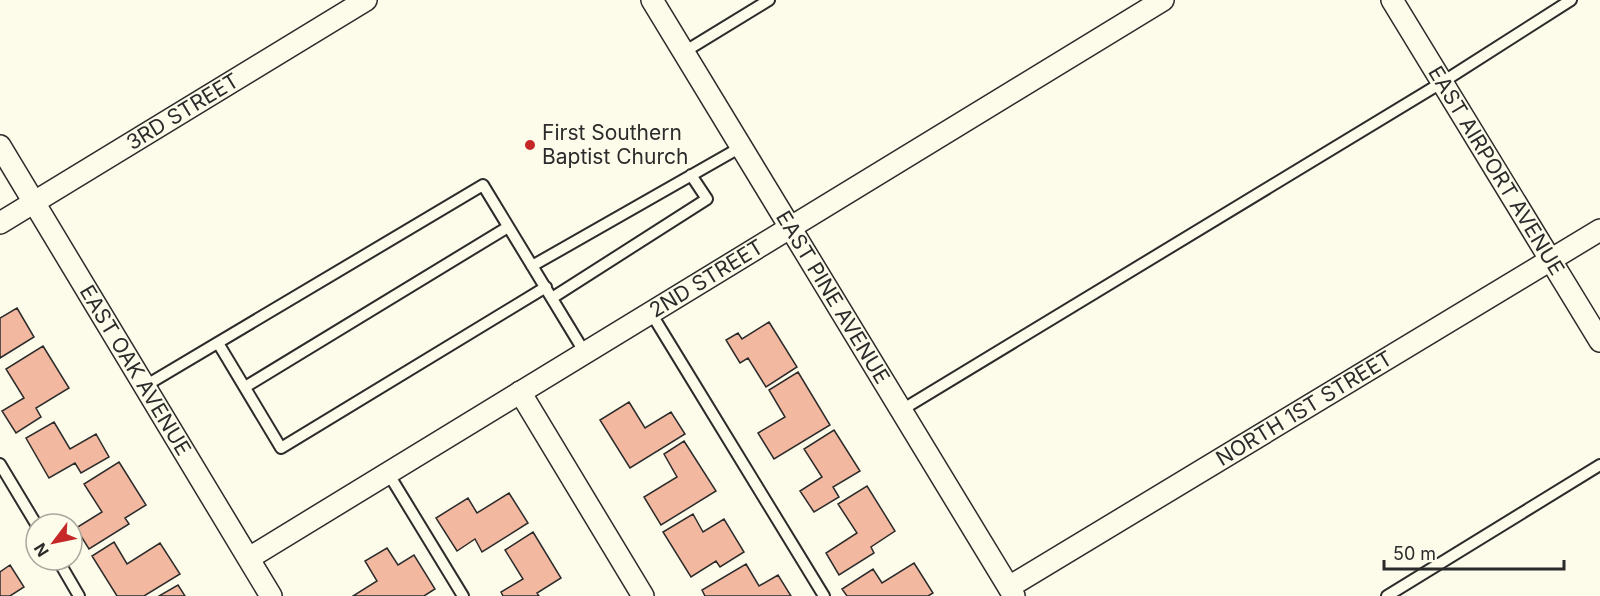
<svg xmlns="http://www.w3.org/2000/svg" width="1600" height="596" font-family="Inter,sans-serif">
	<rect width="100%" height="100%" fill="#fdfbea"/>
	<path fill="#f2b8a0" stroke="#2b2b2b" stroke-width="1.5" d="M17 308 34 337 0 358V318Z
		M769 322 797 367 766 387 748 358 740 363 726 340 738 333 742 339Z
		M43 346 69 388 36 408 41 417 16 433 2 411 24 398 6 369Z
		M798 372 830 425 774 459 758 433 785 417 769 390Z
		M629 402 645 428 671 412 685 434 630 468 600 420Z
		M54 422 70 449 96 434 109 457 81 473 75 463 49 478 26 438Z
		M834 430 860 471 833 487 839 497 814 512 800 491 822 477 804 449Z
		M684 441 716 491 661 525 644 497 677 477 664 454Z
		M119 462 146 505 125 518 129 524 89 549 76 528 102 512 84 484Z
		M867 486 895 531 871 547 874 553 839 575 826 553 857 533 838 504Z
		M509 493 528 523 482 552 475 539 457 551 436 518 468 498 477 513Z
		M693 514 703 532 724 519 744 552 720 567 716 561 691 577 663 532Z
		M533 532 561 578 537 593 539 596H503L501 592 523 579 505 550Z
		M114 542 127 564 160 543 180 574 144 596H117L92 556Z
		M387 548 398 565 414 555 435 589 424 596H353L377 581 365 561Z
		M914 563 933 593 928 596H847L842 589 873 569 882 583Z
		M746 564 759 586 778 575 791 596H705L702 590Z
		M10 565 24 587 10 596H0V572Z
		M178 585 185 596H159Z"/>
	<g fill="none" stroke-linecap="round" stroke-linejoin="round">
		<defs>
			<path id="service" d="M684 52 769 0
				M532 266 741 147
				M552 298 707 199 691 175
				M651 313 824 596
				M218 343 281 448 546 287
				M145 386 483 185 585 353
				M245 387 508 227
				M900 411 1441 83 1571 0
				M0 464 36 524
				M388 473 463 596
				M58 560 79 596
				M1387 596 1600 465"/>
			<g id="minor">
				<path id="s1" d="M652 0 1014 596"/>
				<path id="s2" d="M1392 0 1600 341"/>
				<path id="s3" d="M0 146 271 596"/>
				<path id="s4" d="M0 223 366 0"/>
				<path d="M520 392 643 596"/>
				<path id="s5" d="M249 558 1163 0"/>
				<path id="s6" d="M1009 587 1600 230"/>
			</g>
		</defs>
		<use href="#service" stroke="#2b2b2b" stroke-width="14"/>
		<use href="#minor" stroke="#2b2b2b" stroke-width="24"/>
		<use href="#service" stroke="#fdfbea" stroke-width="10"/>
		<use href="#minor" stroke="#fdfbea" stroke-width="21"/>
	</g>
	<circle fill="#c62828" stroke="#fdfbea" stroke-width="2" cx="530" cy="145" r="6"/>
	<g text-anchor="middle" stroke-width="4.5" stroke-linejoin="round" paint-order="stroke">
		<g font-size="21" fill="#2b2b2b" stroke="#fdfbea">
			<text dy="7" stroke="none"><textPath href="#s4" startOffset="214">3RD STREET</textPath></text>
			<text dy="7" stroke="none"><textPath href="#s2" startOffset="200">EAST AIRPORT AVENUE</textPath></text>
			<text dy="7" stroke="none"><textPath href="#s5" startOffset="536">2ND STREET</textPath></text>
			<text dy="7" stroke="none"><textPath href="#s1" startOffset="348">EAST PINE AVENUE</textPath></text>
			<text dy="7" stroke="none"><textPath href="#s3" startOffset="262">EAST OAK AVENUE</textPath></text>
			<text dy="7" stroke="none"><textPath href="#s6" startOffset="345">NORTH 1ST STREET</textPath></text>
		</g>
		<g font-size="21" fill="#2b2b2b" stroke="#fdfbea" text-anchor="start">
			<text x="542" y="140">First Southern<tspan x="542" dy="24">Baptist Church</tspan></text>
		</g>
	</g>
	<g transform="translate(54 542) rotate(238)"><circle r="28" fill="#fdfbea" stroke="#a9a89e" stroke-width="1.5"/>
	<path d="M0-4.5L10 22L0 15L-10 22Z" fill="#c62828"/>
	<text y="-9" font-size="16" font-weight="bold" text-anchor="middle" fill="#2b2b2b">N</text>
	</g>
	<path d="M1384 560v9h180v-9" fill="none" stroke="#2b2b2b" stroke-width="3"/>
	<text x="1393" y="560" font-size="18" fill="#2b2b2b" stroke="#fdfbea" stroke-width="4.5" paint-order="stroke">50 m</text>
</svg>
